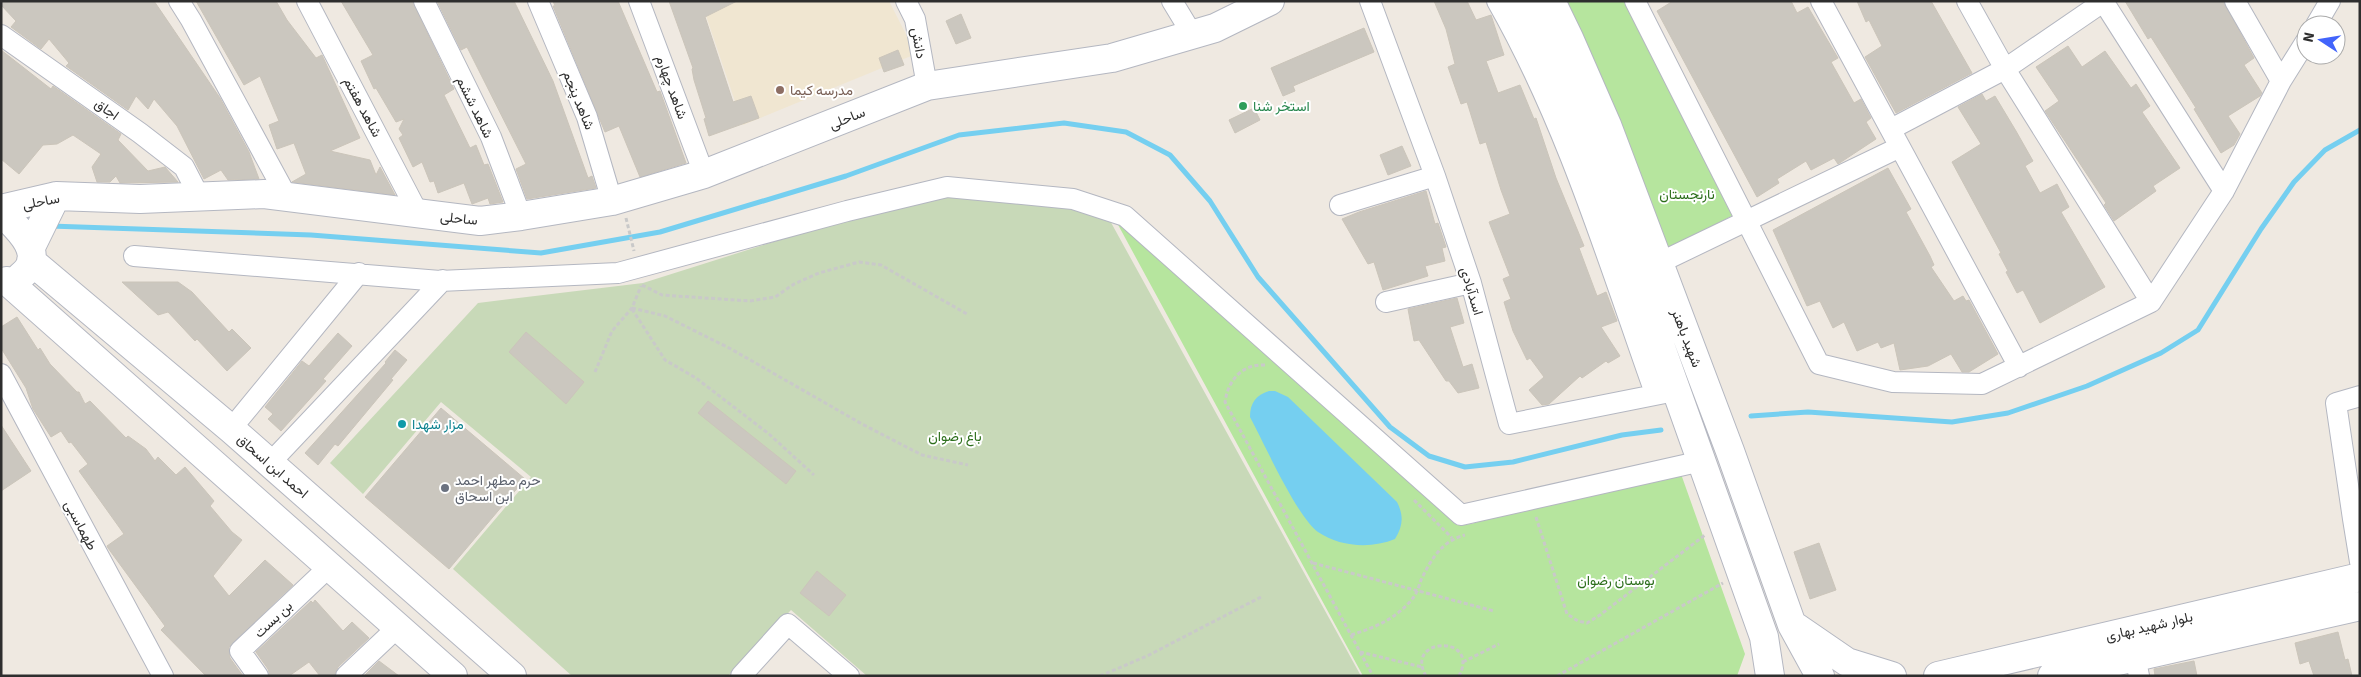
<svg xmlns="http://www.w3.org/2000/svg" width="2361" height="677" font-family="Signika,Vazirmatn,sans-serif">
	<rect width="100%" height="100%" fill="#efe9e1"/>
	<path fill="#f0e6d1" d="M701 1H889L916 54 743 125Z"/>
	<path fill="#b6e59e" d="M1564 1H1635L1741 211 1664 252 1621 130 1578 25Z
		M1116 221 1457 525 1471 524 1622 477 1681 474 1745 654 1737 676H1363Z"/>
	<path fill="#c8d9b8" d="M947 187 1103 208 1361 676H867L791 610 728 676H572L453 569 531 477 441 402 363 494 330 463 478 303 643 283Z"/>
	<path fill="#75cff0" d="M1269 391H1275L1288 397 1397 502C1404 516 1403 526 1395 539 1371 549 1340 547 1318 532 1297 517 1264 443 1250 417 1250 403 1256 395 1269 391Z"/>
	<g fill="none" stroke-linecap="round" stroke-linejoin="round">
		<path stroke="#75cff0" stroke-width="5" d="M50 226 311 235 541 253 660 232 846 176 959 135 1064 123 1126 132 1170 155 1210 201 1258 277 1390 427 1429 456 1465 467 1513 462 1622 435 1661 430
			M1751 416 1808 412 1952 422 2008 413 2087 386 2161 353 2198 330 2261 229 2294 182 2325 150 2360 130"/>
	</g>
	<path fill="#cbc7bf" stroke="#cbc5ba" d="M1 1H154L220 98 249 152 259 179 228 180 221 170 204 179 177 126 154 99 148 109 136 96 128 110 66 66 69 63 49 39 41 49 11 27 16 21 1 5Z
		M196 1H276L287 20 316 58 322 55 360 138 330 151 370 160 376 175 380 167 395 195 292 182 306 174 294 143 277 149 269 125 279 121 260 76 244 85Z
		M341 1H412L454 89 444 95 470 148 476 145 484 165 488 164 503 202 490 204 488 198 472 204 464 183 438 193 434 181 430 182 422 162 413 167 399 138 403 135 399 129 404 119 396 122 376 88 374 89 361 61 373 55Z
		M437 1H514L553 81 588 178 592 176 596 188 527 199 516 169 526 164 467 47 461 50Z
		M553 1H618L657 92 660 91 686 163 640 177 619 126 605 132 553 6H555Z
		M669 1H737L705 17 733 102 751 96 759 118 709 136 704 119 706 118 694 80 692 69 693 68Z
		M1434 1H1467L1476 20 1491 15 1504 55 1486 61 1498 93 1520 85 1534 119 1536 118 1556 178 1584 246 1579 248 1597 296 1606 292 1617 321 1601 327 1620 356 1608 363 1606 361 1582 378 1580 376 1549 404 1542 405 1529 390 1544 377 1530 358 1527 360 1513 331 1504 302 1511 299 1503 279 1510 276 1489 222 1510 214 1501 190 1486 142 1480 144 1467 102 1461 104 1448 67 1455 64 1446 29Z
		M1673 1H1791L1797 13 1808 7 1838 58 1831 62 1854 103 1861 99 1871 118 1866 122 1876 139 1838 164 1834 158 1811 170 1806 161 1777 179 1779 183 1757 197 1657 11Z
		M1857 1H1931L1972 73 1896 113 1865 57 1882 46 1869 20 1866 22Z
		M2125 1H2223L2254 58 2244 65 2262 93 2260 96 2228 116 2240 134 2234 145 2221 153 2194 109 2196 108 2151 37 2148 39Z
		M961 14 971 38 956 44 946 21Z
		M1364 28 1374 52 1293 86 1295 91 1283 96 1271 68Z
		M2068 46 2082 67 2105 51 2131 88 2136 84 2150 106 2142 112 2180 168 2153 186 2156 191 2114 221 2104 205 2106 203 2045 111 2059 101 2036 67Z
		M1 50 51 89 53 86 121 134 118 140 148 171 165 167 178 182 120 183 116 176 110 182H97L92 167 101 154 73 135 57 144 43 145 19 174 1 159Z
		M898 50 904 65 884 72 879 58Z
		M1982 94 1986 101 1995 96 2016 131 2033 161 2025 166 2040 193 2057 184 2069 207 2061 212 2105 287 2040 323 2023 290 2017 293 2006 272 2008 271 1999 254 2001 253 1952 162 1981 144 1958 107Z
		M1254 108 1260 120 1235 133 1229 120Z
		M1402 146 1411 166 1388 175 1380 155Z
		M1888 168 1911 209 1906 212 1930 256 1934 265 1931 267 1954 301 1963 296 1966 301 1969 300 1998 354 1969 372H1962L1951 354 1928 366 1900 370 1894 343 1881 348 1878 342 1857 351 1844 322 1833 328 1820 301 1807 306 1773 230Z
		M1426 191 1435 224 1438 223 1446 247 1442 248 1445 261 1425 266 1428 276 1383 290 1374 262 1368 264 1342 219 1359 212Z
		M122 282H178L192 292 229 332 232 329 251 348 227 371 197 339 195 341 168 312 158 315Z
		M1457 298 1464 323 1450 327 1463 367 1472 364 1479 388 1458 393 1449 381H1446L1419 340 1414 341 1408 309Z
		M17 317 38 350 40 348 50 364 77 392H79L85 404 90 401 126 438 128 436 146 449 155 461 158 457 176 475 185 467 214 501 210 506 232 532 242 540 213 576 229 596 265 560 293 585 229 647 230 658 243 676H206L161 630 165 626 108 548 107 546 124 534 79 471 88 464 71 442 69 443 61 431 51 437 33 409 26 388 1 348V327Z
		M526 332 584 382 566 404 509 352Z
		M338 333 352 346 323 379 326 381 281 431 268 419 273 414 265 407 302 361 309 366Z
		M395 350 407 360 391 379 393 380 338 446 335 444 318 465 305 453 386 363 385 362Z
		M708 401 796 471 786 484 698 413Z
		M441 408 525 479 449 569 365 497Z
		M1 425 31 471 1 491Z
		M1819 543 1836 590 1810 599 1794 552Z
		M817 571 846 595 829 616 800 593Z
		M315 600 343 631 352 622 369 638 338 667 334 676H320L309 662 289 676H270L268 669 256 652 311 601 313 603Z
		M2338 632 2345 660 2348 659 2352 676H2314L2309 661 2300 664 2295 643Z
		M379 661 399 676H364Z
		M2194 661 2197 676H2155L2154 669Z"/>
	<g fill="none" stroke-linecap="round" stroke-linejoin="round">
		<defs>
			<path id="street" d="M179 1 191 20 287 197
				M307 1 418 213
				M424 1 491 137 521 216
				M538 1 587 117 612 201
				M639 1 704 174
				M906 1 915 19 927 86
				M1172 1 1192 34
				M1370 1 1435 176 1471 283 1509 424 1675 391
				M1497 1C1567 124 1608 261 1655 393
				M1635 1 1819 364 1893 382 1982 384 2151 302 2224 191 2281 81 2306 41
				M1821 1 2019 367
				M1967 1 2005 69 2151 302
				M2103 1 2224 191
				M2235 1 2281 81
				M2316 25 2330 1
				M1 35 140 133 184 167 199 196
				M1891 129 2005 69 2103 2
				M1340 205 1435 176
				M134 256 440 281 618 273 847 211 947 187 1073 199 1125 216 1461 515 1702 461
				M1659 263 1900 147
				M1386 302 1471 283
				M1 374 163 676
				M231 429 359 273
				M270 463 443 280
				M2360 517 2353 519 2360 562
				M2353 519 2336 403 2360 396
				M2135 656 2139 676
				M258 676 240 651 330 566
				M346 676 399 626
				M741 676 788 624 849 676"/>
			<path id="secondary" d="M1522 1 1547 49 1585 134 1764 637 1770 676
				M1551 1 1569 38 1607 125 1730 451 1792 625 1820 676
				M1 209 56 196 140 199 264 194 480 221 521 216 612 201 704 174 927 86 1112 58 1215 28 1270 1
				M1 212C18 228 48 255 21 276
				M31 247 56 196
				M31 261 231 429 512 676
				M7 281 453 676
				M1796 627 1847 662 1892 676
				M1938 676 2360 577
				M2052 676 2360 606"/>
		</defs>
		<use href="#street" stroke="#b4b7c1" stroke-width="22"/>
		<use href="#secondary" stroke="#b4b7c1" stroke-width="30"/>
		<path stroke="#c9c9c9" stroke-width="3" stroke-dasharray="4 2.5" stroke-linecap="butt" d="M626 218 634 251
			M642 285 662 295 750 301 775 297 794 284 819 273 859 262 881 265 967 314
			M632 308 665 316 731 349 862 424 922 455 968 465
			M632 309 665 360 696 378 769 434 814 475
			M1265 365C1241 364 1228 381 1225 402L1373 676
			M595 372 612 331 632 308 641 286
			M1414 500 1452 538
			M1536 517 1567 614 1578 621 1587 623 1600 615 1705 535
			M1313 563 1494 611
			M1351 635C1376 627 1396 619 1413 598 1417 593 1419 586 1421 580 1431 559 1442 541 1465 535
			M1360 652 1422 667
			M1463 662 1499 644
			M1100 676 1147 656 1261 597
			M1426 676C1403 637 1481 634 1459 676
			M1557 676 1723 583"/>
		<use href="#street" stroke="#fff" stroke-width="20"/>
		<use href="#secondary" stroke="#fff" stroke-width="28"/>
	</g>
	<circle fill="#8d6e63" stroke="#fff" stroke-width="2" cx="780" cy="90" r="5"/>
	<circle fill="#2e9e5b" stroke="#fff" stroke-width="2" cx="1243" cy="106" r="5"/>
	<circle fill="#0f9aa8" stroke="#fff" stroke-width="2" cx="402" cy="424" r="5"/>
	<circle fill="#6b7280" stroke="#fff" stroke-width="2" cx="445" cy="488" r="5"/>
	<g text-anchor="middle" stroke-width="4" stroke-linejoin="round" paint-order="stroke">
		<g font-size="14" fill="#2e2e2e" stroke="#fff">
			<text transform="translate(919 43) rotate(80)" y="5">دانش</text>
			<text transform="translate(672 87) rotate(70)" y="5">شاهد چهارم</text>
			<text transform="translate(579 100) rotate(68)" y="5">شاهد پنجم</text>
			<text transform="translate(363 107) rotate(62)" y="5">شاهد هفتم</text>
			<text transform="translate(475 107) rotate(64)" y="5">شاهد ششم</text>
			<text transform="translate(107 109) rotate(35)" y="5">اجاق</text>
			<text transform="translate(847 118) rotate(-22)" y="5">ساحلی</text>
			<text transform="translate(41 201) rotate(-11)" y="5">ساحلی</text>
			<text transform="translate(459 218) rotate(6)" y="5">ساحلی</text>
			<text transform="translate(1472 291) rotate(73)" y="5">اسدآبادی</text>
			<text transform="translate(1687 338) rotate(69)" y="5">شهید باهنر</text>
			<text transform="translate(273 466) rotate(41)" y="5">احمد ابن اسحاق</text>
			<text transform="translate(81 525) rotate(62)" y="5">طهماسبی</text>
			<text transform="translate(273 619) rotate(-43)" y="5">بن بست</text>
			<text transform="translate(2149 626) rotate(-13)" y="5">بلوار شهید بهاری</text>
		</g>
		<g font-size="14" fill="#785e54" stroke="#fff" text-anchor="start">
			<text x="790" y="95">مدرسه کیما</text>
		</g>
		<g font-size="14" fill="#27864d" stroke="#fff" text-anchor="start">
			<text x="1253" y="111">استخر شنا</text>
		</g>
		<g font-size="14" fill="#2c6e1b" stroke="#fff">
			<text x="1687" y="199">نارنجستان</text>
			<text x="955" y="441">باغ رضوان</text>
			<text x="1616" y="585">بوستان رضوان</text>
		</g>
		<g font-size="14" fill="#0d838f" stroke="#fff" text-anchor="start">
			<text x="412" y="429">مزار شهدا</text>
		</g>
		<g font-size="14" fill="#5b616d" stroke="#fff" text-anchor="start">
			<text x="455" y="485">حرم مطهر احمد<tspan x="455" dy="16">ابن اسحاق</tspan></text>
		</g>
	</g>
	<rect width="2361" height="677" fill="none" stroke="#2e2e2e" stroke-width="5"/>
	<g transform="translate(2321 40) rotate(282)"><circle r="24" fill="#ffffff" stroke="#ababab"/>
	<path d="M0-4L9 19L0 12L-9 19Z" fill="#4264fb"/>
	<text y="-8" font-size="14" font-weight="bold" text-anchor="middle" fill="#2e2e2e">N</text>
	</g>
</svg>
